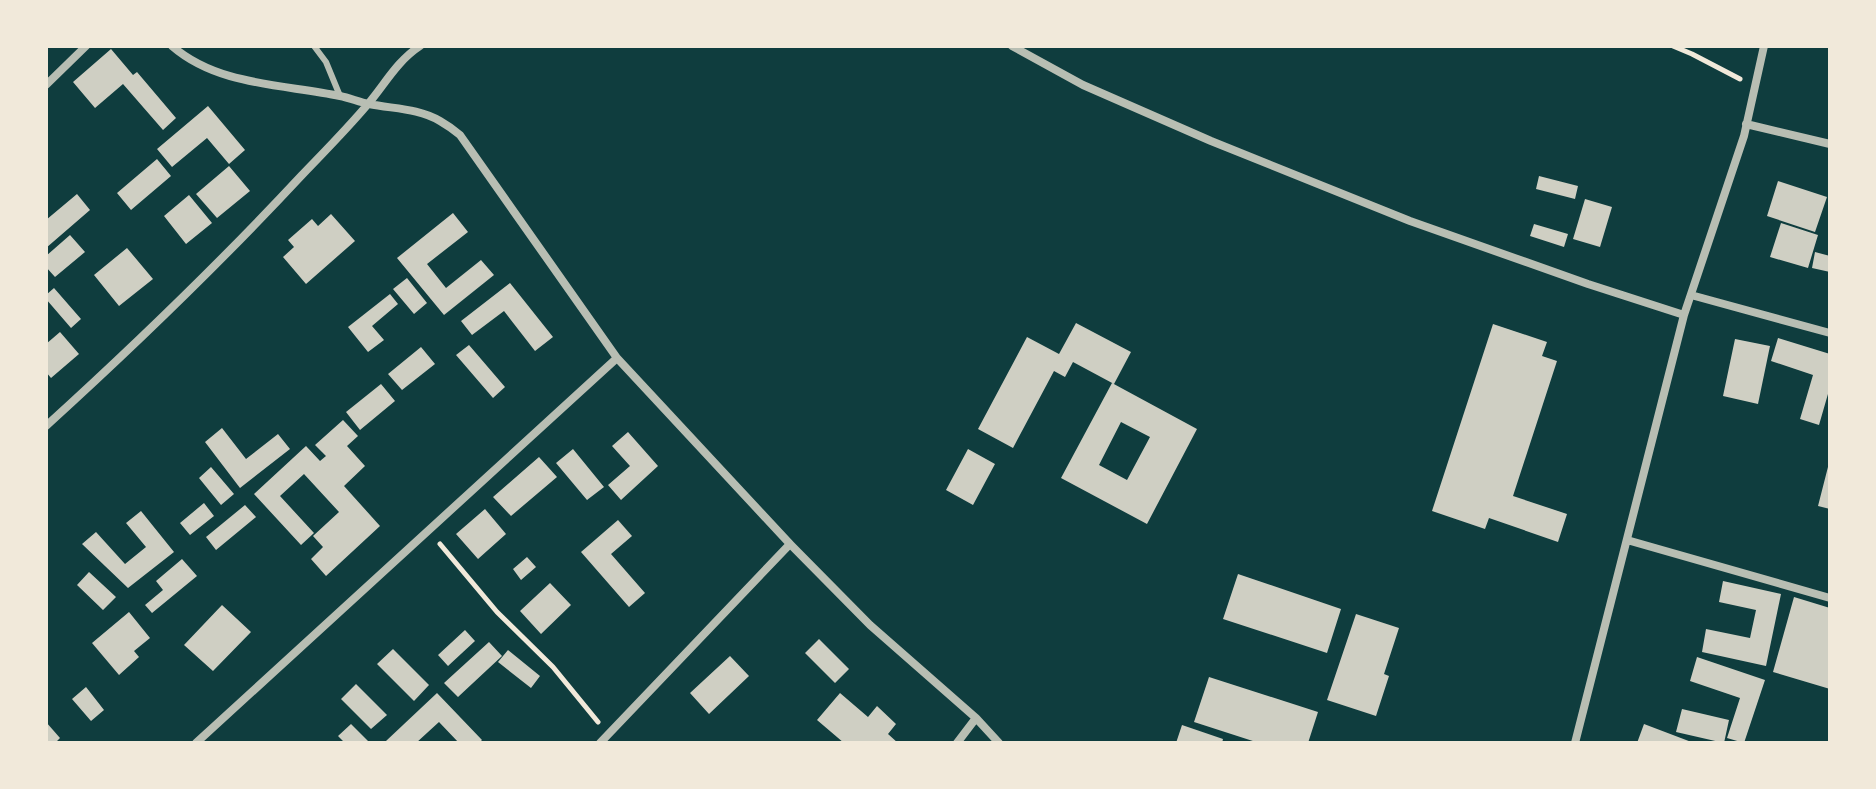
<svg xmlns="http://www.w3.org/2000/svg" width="1876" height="789" font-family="'Libre Baskerville',serif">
	<rect width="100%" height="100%" fill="#0f3d3e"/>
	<path fill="#cfcfc3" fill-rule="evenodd" d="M111 49 133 75 137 72 176 118 163 130 123 84 95 108 73 82Z
		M208 106 245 150 229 164 207 138 172 167 157 149Z
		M157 159 171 176 131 210 117 193Z
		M229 166 250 191 217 218 196 194Z
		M1539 176 1578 186 1575 199 1536 189Z
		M1778 181 1827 197 1815 232 1767 216Z
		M77 194 90 210 46 248V220Z
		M189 195 212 223 186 244 164 216Z
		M1585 199 1612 207 1600 247 1573 239Z
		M453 213 468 232 427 264 446 288 481 260 494 275 444 315 397 258Z
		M331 214 355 241 306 284 283 257 294 247 288 240 312 219 318 226Z
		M1781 223 1818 235 1808 268 1770 257Z
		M1534 224 1568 234 1564 247 1530 236Z
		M70 235 85 252 55 277 46 267V256Z
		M127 248 153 279 119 306 94 275Z
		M1815 252 1830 256V272L1812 268Z
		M407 278 427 303 414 314 393 289Z
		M510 283 553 337 535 351 504 311 472 335 461 321Z
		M54 288 81 319 71 328 46 299V295Z
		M390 294 398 304 372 326 384 340 368 352 348 327Z
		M1076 323 1131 352 1114 384 1073 362 1065 377 1054 371 1013 448 978 429 1027 337 1059 354Z
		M1493 324 1547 342 1542 356 1557 361 1513 496 1567 514 1558 542 1489 518 1485 529 1432 511Z
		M60 332 79 354 51 378 46 372V344Z
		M1778 338 1830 354V387L1819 425 1800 419 1813 375 1771 361Z
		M1735 339 1770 346 1758 404 1723 396Z
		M469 345 505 387 493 398 456 355Z
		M421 347 435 364 402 390 388 374Z
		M1112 383 1197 429 1147 524 1061 478ZM1121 422 1150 437 1127 480 1099 465Z
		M381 384 395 401 360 430 346 412Z
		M343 420 358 436 347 446 365 466 344 486 380 526 326 576 311 559 323 547 313 536 339 512 304 474 280 496 314 533 301 545 254 494 306 446 320 461 326 456 315 445Z
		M222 428 246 459 278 434 290 449 240 488 205 442Z
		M628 432 658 466 621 500 608 485 630 466 612 446Z
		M573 449 604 487 587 500 556 463Z
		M968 449 995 464 973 505 946 490Z
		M539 457 557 477 511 516 493 497Z
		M1829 463H1830V509L1818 506Z
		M211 467 234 494 221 505 199 478Z
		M204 503 214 516 190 535 180 523Z
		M245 505 256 517 216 550 206 537Z
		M485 509 506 534 478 559 456 534Z
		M141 511 174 552 128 588 82 544 96 532 125 564 146 547 126 523Z
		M618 520 632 536 611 554 645 593 629 607 581 552Z
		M527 557 536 567 521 580 513 569Z
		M182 559 197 576 152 613 145 605 163 590 156 581Z
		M89 572 116 597 103 610 77 585Z
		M1238 574 1341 609 1327 653 1223 619Z
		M1723 581 1781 594 1766 666 1702 652 1706 629 1750 638 1756 610 1719 602Z
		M550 583 571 605 541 634 520 611Z
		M1794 597 1830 608V689L1773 672Z
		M222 605 251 632 213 671 184 645Z
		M129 612 150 638 134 651 139 657 119 675 92 643Z
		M1356 614 1399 628 1384 674 1389 676 1376 716 1327 700Z
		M465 630 475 641 448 666 438 655Z
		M819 639 849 669 835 683 805 653Z
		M489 642 502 656 458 697 444 683Z
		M393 649 429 685 414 701 377 664Z
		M508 650 540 676 531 688 498 662Z
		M730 656 749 676 709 714 690 693Z
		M1697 657 1765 680 1744 743 1727 738 1740 698 1690 681Z
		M1209 677 1318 712 1308 743H1259L1194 722Z
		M356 684 387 715 371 729 341 699Z
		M86 687 104 710 91 721 72 699Z
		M437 693 482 740 479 743H459L439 722 416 743H388L386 741Z
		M840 693 868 717 877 706 896 724 888 734 898 743H844L817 720Z
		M1682 709 1729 720 1724 743 1676 732Z
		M46 722 60 738 55 743H46Z
		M351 724 370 743H345L338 736Z
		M1644 724 1694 743H1637Z
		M1182 725 1223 739 1222 743H1176Z"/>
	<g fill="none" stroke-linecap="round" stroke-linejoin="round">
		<path stroke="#f1e9da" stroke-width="5" d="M1673 46 1692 54 1740 79
			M440 544 497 612 553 667 598 722"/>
		<path stroke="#b8beb3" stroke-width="6" d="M314 46 326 62 340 96"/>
		<path stroke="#b8beb3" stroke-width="8" d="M172 46C218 86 283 84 340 96 350 98 359 102 369 104 393 109 418 108 440 121 447 125 454 130 460 135L617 358 790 544 870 625 976 718 999 743
			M1012 46 1083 85 1211 141 1410 221 1588 284 1684 315
			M46 85 86 46
			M1746 124 1830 144
			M1691 295 1830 333
			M46 426C134 346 220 263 302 175 324 152 347 129 368 104 385 84 397 61 420 46
			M1627 540 1830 598
			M196 743 617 358
			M600 743 790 544
			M957 743 976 718
			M1575 743 1684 315 1744 136 1764 46"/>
	</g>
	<rect width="1876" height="789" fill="none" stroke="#f1e9da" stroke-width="96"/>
</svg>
